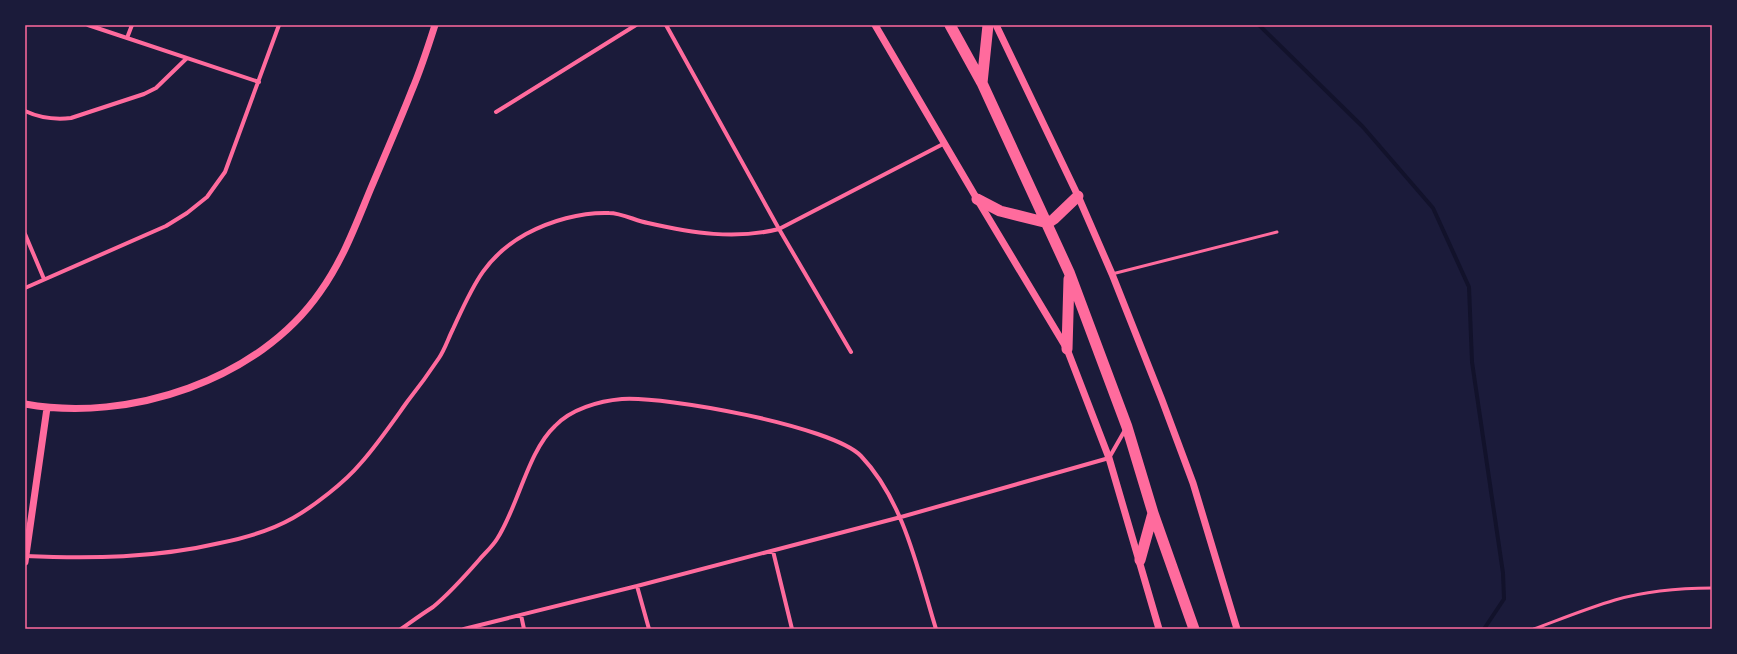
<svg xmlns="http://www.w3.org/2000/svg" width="1737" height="654" font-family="Arial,sans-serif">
	<rect width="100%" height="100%" fill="#1b1b3a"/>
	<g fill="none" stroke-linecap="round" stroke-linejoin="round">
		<path stroke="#12122b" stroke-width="4" d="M1259 25 1363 127 1433 208 1469 287 1472 362 1503 573 1504 599 1484 629"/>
		<path stroke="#ff6b9d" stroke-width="3" d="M1112 274 1277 232
			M1534 629C1561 619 1588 608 1615 600 1646 591 1679 588 1712 588"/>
		<path stroke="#ff6b9d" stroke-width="4" d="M88 25 259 82
			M666 25 779 229 851 352
			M127 38 132 25
			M25 111C40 118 54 120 71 118L144 94 156 88 187 58
			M496 112 636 25
			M25 234 44 279
			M25 288 166 226 187 213 207 197 225 172 279 25
			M773 551 792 629
			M25 556C91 559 156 558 220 543 245 538 270 531 293 518 314 506 345 482 360 464 377 445 392 423 407 402 418 388 429 373 439 358 445 349 448 339 453 329 472 288 484 257 526 234 550 221 581 212 609 213 622 213 636 221 648 223 692 233 735 240 779 229L945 143
			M637 586 649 629
			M521 615 524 629
			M401 629C411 622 422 614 433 607 450 593 465 576 479 560 485 553 492 547 497 539 518 507 528 451 555 426 571 409 599 401 622 399 666 396 832 426 861 456 904 501 918 571 936 629
			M464 629 637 586 901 517 1109 458 1125 430"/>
		<path stroke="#ff6b9d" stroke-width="7" d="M875 25 977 199 1067 349 1109 458 1159 629
			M996 25 1078 196 1112 274 1162 400 1193 483 1237 629
			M25 404C129 423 259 380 320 292 343 260 356 224 371 188 385 155 399 123 412 90 421 69 428 47 435 25
			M25 562 47 408"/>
		<path stroke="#ff6b9d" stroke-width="11" d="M950 25 982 83 1069 272 1127 427 1153 513 1194 629
			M982 83 988 25
			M977 199 1000 211 1048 223 1054 219 1078 196
			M1067 349 1069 279
			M1140 560 1153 513"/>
	</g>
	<rect width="1737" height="654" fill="none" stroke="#1b1b3a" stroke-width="52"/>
	<rect x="26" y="26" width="1685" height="602" fill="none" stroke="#ff6b9d" stroke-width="1.5"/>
</svg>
